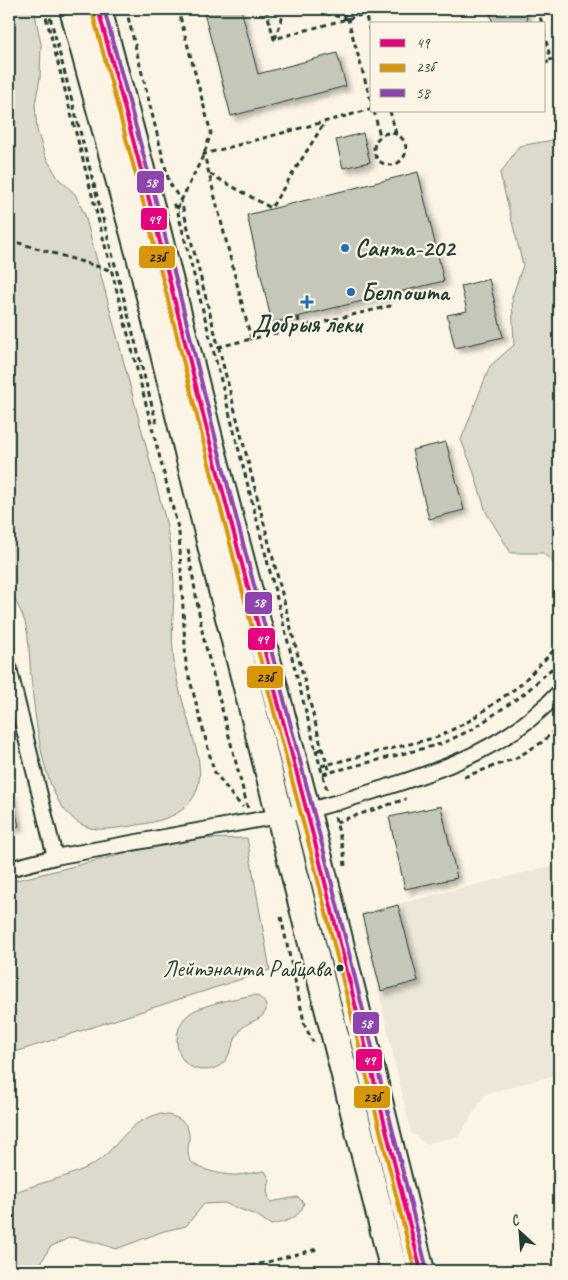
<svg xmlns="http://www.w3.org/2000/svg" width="568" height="1280" font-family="Caveat,sans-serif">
	<defs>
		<filter id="shadow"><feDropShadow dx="4.5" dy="4.5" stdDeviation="2.5" flood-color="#0004"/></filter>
	</defs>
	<rect width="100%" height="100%" fill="#fcf5e5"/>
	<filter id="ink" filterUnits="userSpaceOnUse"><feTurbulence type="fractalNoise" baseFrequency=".02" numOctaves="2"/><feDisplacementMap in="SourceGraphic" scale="10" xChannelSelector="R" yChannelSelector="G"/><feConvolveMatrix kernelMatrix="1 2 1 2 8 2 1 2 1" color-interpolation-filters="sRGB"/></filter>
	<g filter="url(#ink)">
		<path fill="#ece7d8" d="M559 864V1074L485 1094 459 1136 426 1144 411 1133 361 913Z"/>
		<path fill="#dcdacc" stroke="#7e8c80" d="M9 9H34L41 44 40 78 35 104 37 130 45 156 58 178 75 194 85 215 166 522C170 545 174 566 174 589 174 609 171 630 173 650 174 676 183 702 190 727 196 749 206 775 194 796 182 818 155 822 132 826 102 830 85 835 64 809 40 780 33 702 30 664 29 651 29 639 26 626 23 613 15 601 9 589Z
			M559 139V569L543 553H511L486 512 472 467 461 440 490 366 514 345 512 297 523 265 500 174 519 146Z
			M247 838 270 970 9 1054V882L185 839Z
			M255 995C260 997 267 1002 266 1009 265 1019 250 1021 243 1027 228 1043 234 1068 205 1070 175 1071 168 1031 189 1014 200 1005 240 997 255 995Z
			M158 1114C175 1115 191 1120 189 1141 188 1147 187 1154 190 1160 197 1170 226 1176 238 1175 247 1174 256 1172 265 1171L270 1180 267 1191 270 1202 298 1197 304 1203C300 1219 285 1222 271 1225L258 1216 224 1203 204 1204 186 1226 164 1231 116 1249 95 1242 71 1237 50 1247 41 1263 30 1268 9 1269V1195C36 1182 69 1179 95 1163 111 1153 120 1137 134 1126 141 1120 150 1117 158 1114Z"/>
		<path fill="#c5c7b9" stroke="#1f3d34" filter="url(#shadow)" d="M203 9H241L258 74 337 53 346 86 231 116Z
			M489 9H525L528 24H493Z
			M363 133 370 162 343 168 336 140Z
			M418 172 444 281 272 323 247 215Z
			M489 279 503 337 455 348 447 315 467 311 461 286Z
			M446 442 464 510 429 519 412 450Z
			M9 793H11L19 826 9 829Z
			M441 806 457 878 405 889 389 817Z
			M398 905 418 981 381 991 362 915Z"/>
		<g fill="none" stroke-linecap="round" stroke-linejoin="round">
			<defs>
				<path id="street" d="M9 668 55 857
					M9 869 55 857 306 811C333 804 360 796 387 787 451 767 512 744 559 692"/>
				<path id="highway" d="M73 9 140 256 221 586 280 816 394 1271
					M98 9 155 222 212 450 319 858 421 1271"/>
			</defs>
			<use href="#street" stroke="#1f3d34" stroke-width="18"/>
			<use href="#highway" stroke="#1f3d34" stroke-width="30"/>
			<path stroke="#1f3d34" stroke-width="3" stroke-dasharray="5 4" stroke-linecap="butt" d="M44 9 179 532 186 665 214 771 234 798 243 807
				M48 9 157 425
				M126 9 169 182 181 201 322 749 330 772
				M266 9 274 39 383 9
				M308 9 348 19 340 9
				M345 9 372 105
				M364 9 372 40
				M538 9 542 24
				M544 32 551 61
				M275 39 285 9
				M544 63 559 59
				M372 109 204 154 251 339 390 306 388 295
				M374 111 380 136
				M390 111 396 134
				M374 149a16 16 0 1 1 32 0a16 16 0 1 1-32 0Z
				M210 174 271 208 325 122
				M173 204 177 209 316 751 322 749
				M177 209 204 154 211 133 178 9
				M9 240 113 271
				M298 317 300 327
				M218 347 251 339
				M188 549 203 636 248 809
				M315 752 316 751 327 790
				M321 766 438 737 469 721 519 686 559 645
				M323 774 441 744 473 729 525 693 559 662
				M464 777 516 758 541 743 559 726
				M335 817 344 853 345 867
				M336 822 406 799
				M281 917 305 1026 313 1042
				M233 1271 317 1249"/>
			<use href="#street" stroke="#fcf5e5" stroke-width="14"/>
			<use href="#highway" stroke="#fcf5e5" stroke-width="26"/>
			<defs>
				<path id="bus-1" d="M98 9 155 222 212 450 319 858 421 1271"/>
				<path id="bus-2" d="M92 11 149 224 206 452 313 860 415 1271"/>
				<path id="bus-3" d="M104 9 161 220 218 448 325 856 427 1270"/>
			</defs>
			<use href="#bus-1" stroke="#fcf5e5" stroke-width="8"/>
			<use href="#bus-2" stroke="#fcf5e5" stroke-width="8"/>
			<use href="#bus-3" stroke="#fcf5e5" stroke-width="8"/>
			<use href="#bus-1" stroke="#e5007d" stroke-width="4"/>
			<use href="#bus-2" stroke="#d79608" stroke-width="4"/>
			<use href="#bus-3" stroke="#8e44ad" stroke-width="4"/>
		</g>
	</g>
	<g fill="#1f6fb2" stroke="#fcf5e5" stroke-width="2">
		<circle cx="345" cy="248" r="5"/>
		<circle cx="351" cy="292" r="5"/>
		<path d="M304.5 294.5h5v5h5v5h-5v5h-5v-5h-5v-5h5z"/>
	</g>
	<circle fill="#1f3d34" stroke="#fcf5e5" stroke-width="2" cx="340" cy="968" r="4.5"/>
	<g text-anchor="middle" stroke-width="4.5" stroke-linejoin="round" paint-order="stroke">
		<g font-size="23" fill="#1f3d34" stroke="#fcf5e5" text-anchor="end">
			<text x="331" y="976">Лейтэнанта Рабцава</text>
		</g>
		<g font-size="24" font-weight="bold" fill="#1f3d34" stroke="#fcf5e5" text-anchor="start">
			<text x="355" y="256">Санта-202</text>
			<text x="361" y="300">Белпошта</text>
			<text x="307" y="332" text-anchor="middle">Добрыя леки</text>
		</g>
	</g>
	<g stroke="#fcf5e5" stroke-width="2">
		<rect x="136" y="170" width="29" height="24" rx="5" fill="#8e44ad"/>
		<rect x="140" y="207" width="28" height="24" rx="5" fill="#e5007d"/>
		<rect x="138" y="245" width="38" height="24" rx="5" fill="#d79608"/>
		<rect x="244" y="591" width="29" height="24" rx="5" fill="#8e44ad"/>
		<rect x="247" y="627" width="29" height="24" rx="5" fill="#e5007d"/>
		<rect x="246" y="665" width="38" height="24" rx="5" fill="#d79608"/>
		<rect x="352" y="1011" width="28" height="24" rx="5" fill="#8e44ad"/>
		<rect x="355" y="1048" width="28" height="24" rx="5" fill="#e5007d"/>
		<rect x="353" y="1085" width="38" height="24" rx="5" fill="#d79608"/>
	</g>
	<g font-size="14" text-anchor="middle" font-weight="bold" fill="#fff">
		<text x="151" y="187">58</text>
		<text x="154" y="224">49</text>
		<text x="259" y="607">58</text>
		<text x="262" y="644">49</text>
		<text x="366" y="1028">58</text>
		<text x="369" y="1065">49</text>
	</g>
	<g font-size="14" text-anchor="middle" font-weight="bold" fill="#111">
		<text x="157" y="262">23б</text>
		<text x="265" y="682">23б</text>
		<text x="372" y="1102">23б</text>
	</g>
	<rect width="568" height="1280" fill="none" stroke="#fcf5e5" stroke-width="30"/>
	<rect x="15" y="15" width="538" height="1250" fill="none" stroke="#1f3d34" stroke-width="2" filter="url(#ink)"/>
	<rect x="370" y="22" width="175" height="90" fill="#fcf5e5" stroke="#a4ab9e"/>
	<rect x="380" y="39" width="25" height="8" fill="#e5007d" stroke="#a4ab9e"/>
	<text x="416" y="48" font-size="15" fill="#1f3d34">49</text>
	<rect x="380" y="64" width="25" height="8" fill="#d79608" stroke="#a4ab9e"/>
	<text x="416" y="72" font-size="15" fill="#1f3d34">23б</text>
	<rect x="380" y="89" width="25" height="8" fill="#8e44ad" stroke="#a4ab9e"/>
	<text x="416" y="98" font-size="15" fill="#1f3d34">58</text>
	<g transform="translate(520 1232) rotate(334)" stroke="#fcf5e5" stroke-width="4" paint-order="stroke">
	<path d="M0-4L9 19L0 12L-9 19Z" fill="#1f3d34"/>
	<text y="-8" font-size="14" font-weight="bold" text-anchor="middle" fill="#1f3d34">С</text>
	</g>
</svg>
